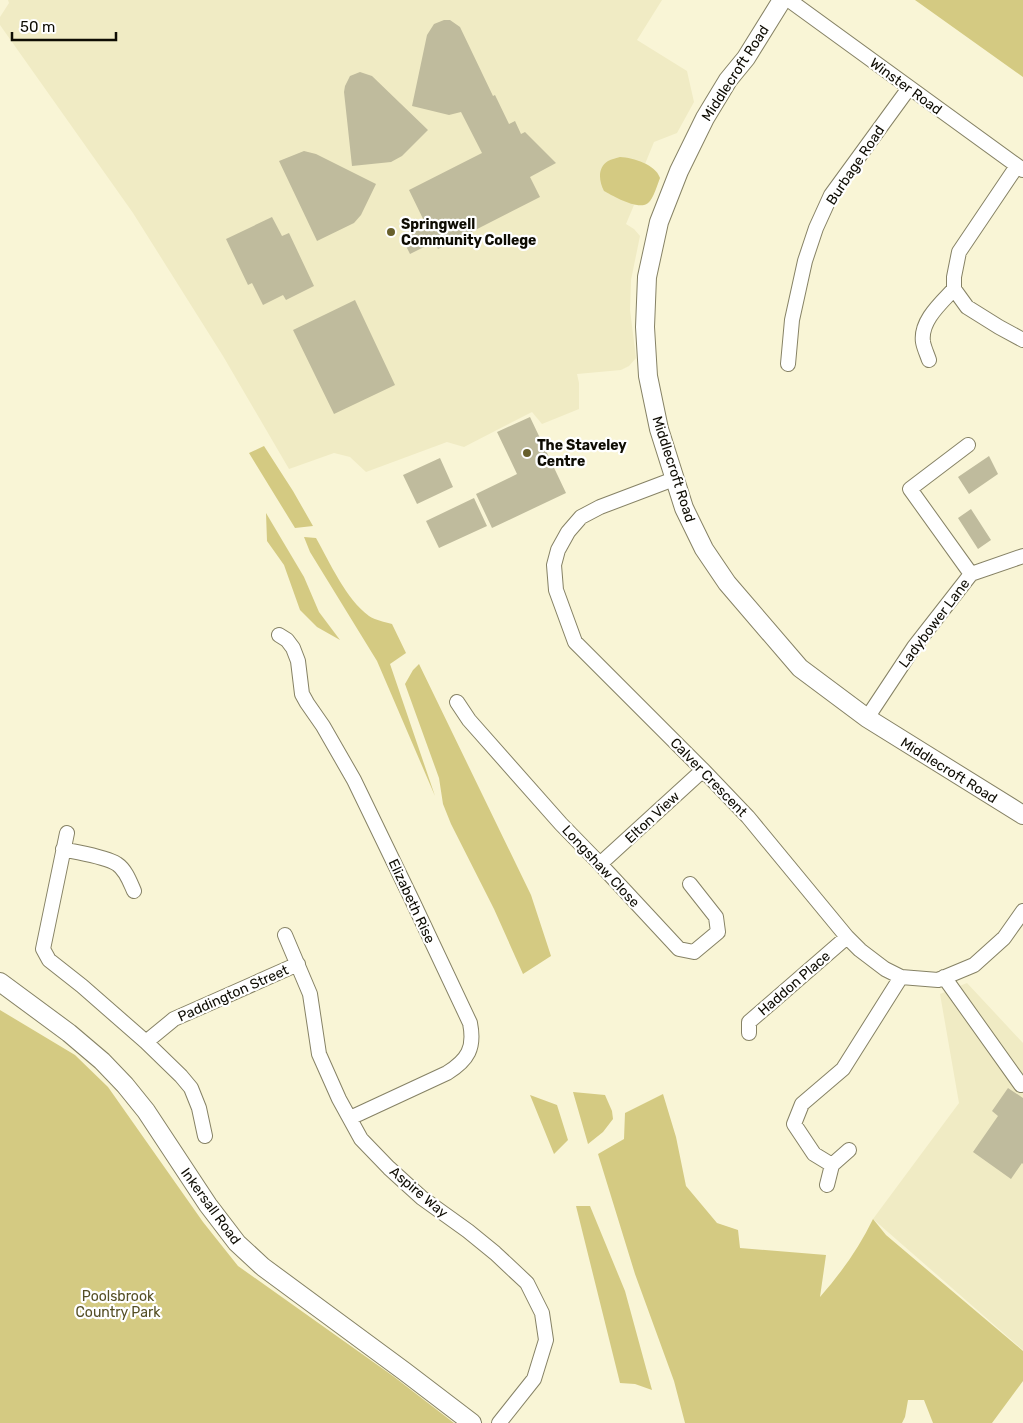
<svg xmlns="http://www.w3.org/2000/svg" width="1023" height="1423" font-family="Rubik,sans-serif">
	<rect width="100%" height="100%" fill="#f9f5d6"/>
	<path fill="#f0ebc4" d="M8 0H662L637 40 687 71 694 102 677 133 654 142 645 164 657 172 660 178 650 202 645 205H634L626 224 634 229 640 236 631 280 630 310 636 358 629 366 621 370 577 374 579 383V409L542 424 532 412 464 447 447 442 366 472 350 457 334 453 289 469 223 356 133 213 0 25V17L9 3Z
		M967 983 1023 1043V1350L873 1219 959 1103 940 994Z"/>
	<path fill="#d4ca82" d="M915 0H1023V77Z
		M620 157C634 158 655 164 660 178 657 185 654 198 648 203 639 211 613 196 604 191 599 181 597 168 608 161 611 159 617 158 620 157Z
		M264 446 293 491 313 526 295 528 249 453Z
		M266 513 304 577 319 612 340 640 317 627 300 610 284 565 267 541Z
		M304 537 316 538C330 563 346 599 369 616 375 620 385 622 392 624L406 653 390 664 435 796 377 661 310 552Z
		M419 664 531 895 551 956 523 974 494 909 451 824 443 804 439 778 405 684 413 670Z
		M0 1010 75 1055 108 1087 203 1222 238 1266 393 1376 454 1423H0Z
		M573 1092 605 1095 612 1111 613 1119 603 1132 588 1144Z
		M663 1094 676 1137 686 1186 717 1223 738 1230 740 1248 826 1255 820 1297C841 1273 859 1248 873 1219L886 1235 1023 1351V1381L992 1423H933L924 1400H908L905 1417 902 1423H685L674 1381 635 1274 598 1154 624 1139 625 1113Z
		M530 1095 557 1105 568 1140 554 1154Z
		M576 1206H590L625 1291 652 1390 635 1384 620 1383Z"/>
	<path fill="#bfbb9d" d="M444 20H450L460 27 493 96 495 95 509 124 515 121 521 134 525 132 556 163 530 177 540 197 438 249 434 242 410 254 402 238 426 225 409 190 482 153 461 112 449 115 412 106 427 35 434 24Z
		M360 72 372 76 428 130 402 156 391 162 352 166 344 92 345 86 350 76Z
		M304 151 316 154 376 184 361 215 354 223 317 241 279 161Z
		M272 217 282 236 289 233 314 286 286 300 283 295 263 305 252 283 248 285 226 239Z
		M355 300 395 385 334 414 293 330Z
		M530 417 566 493 492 528 476 494 517 474 497 432Z
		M989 456 998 474 969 494 958 477Z
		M440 458 453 487 417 504 403 475Z
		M474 498 487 526 439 548 426 521Z
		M971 509 991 540 978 549 958 518Z
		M1008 1088 1023 1098V1164L1022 1163 1011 1179 973 1152 998 1116 992 1111Z"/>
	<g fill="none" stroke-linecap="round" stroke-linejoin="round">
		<defs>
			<path id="minor" d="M789 0 1023 170
				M1017 166 959 252 954 277V289L967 307 999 327 1023 340
				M929 360C927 354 924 348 923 342 920 321 941 303 954 289
				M788 364 792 320 805 261 816 228 831 195 909 88
				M968 445 910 489 971 574
				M674 479 600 507 581 517 568 532 558 550 554 565 556 590 575 642 703 770 748 817 847 937 860 950 885 969 901 977 938 980 974 965 1004 938 1023 911
				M279 635 287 640 293 648 298 661 302 694 307 703 323 726 354 780 412 900 470 1023C475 1048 468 1060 447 1073L350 1118
				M457 702 469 720 561 824 600 864 679 949 694 952 718 932 716 917 690 884
				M867 718 914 647 971 574 1023 556
				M67 833 43 949 49 960 82 986 146 1042 181 1076 191 1088 199 1108 205 1136
				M63 849C78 853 104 856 117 864 126 870 130 882 134 891
				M600 864 703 770
				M285 935 310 994 319 1054 339 1099 361 1139 389 1168 422 1198 468 1231 495 1253 527 1283 542 1313 546 1340 534 1379 499 1423
				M944 977 1021 1085
				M749 1033V1022L847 937
				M146 1042 174 1019 298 964
				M832 1165 814 1154 794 1124 802 1104 843 1069 901 977
				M827 1185 832 1165 849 1150"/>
			<path id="tertiary" d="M782 0 746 58 728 80 705 118 679 171 659 222 647 277 645 327 648 376 659 429 684 508 704 549 727 583 800 668 867 718 1023 815
				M0 982 69 1033 102 1061 125 1085 146 1111 208 1205 237 1243 263 1267 404 1371 472 1423"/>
		</defs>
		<use href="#minor" stroke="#868265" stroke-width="16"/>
		<use href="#tertiary" stroke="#868265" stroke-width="20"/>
		<use href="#minor" stroke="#fff" stroke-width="14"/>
		<use href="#tertiary" stroke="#fff" stroke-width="18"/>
	</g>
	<g fill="#675f2c" stroke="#fff" stroke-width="2">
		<circle cx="391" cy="232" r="5"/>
		<circle cx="527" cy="453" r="5"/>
	</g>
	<g text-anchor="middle" stroke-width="4.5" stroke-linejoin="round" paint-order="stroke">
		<g font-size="14" fill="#0e0c03" stroke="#fff">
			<text transform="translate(735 73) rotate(-57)" y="5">Middlecroft Road</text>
			<text transform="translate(906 86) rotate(36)" y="5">Winster Road</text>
			<text transform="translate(855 165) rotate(-56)" y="5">Burbage Road</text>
			<text transform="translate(674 469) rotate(72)" y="5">Middlecroft Road</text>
			<text transform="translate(934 623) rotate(-53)" y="5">Ladybower Lane</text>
			<text transform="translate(949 770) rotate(32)" y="5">Middlecroft Road</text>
			<text transform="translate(709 777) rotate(46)" y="5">Calver Crescent</text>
			<text transform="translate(652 817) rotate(-43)" y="5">Elton View</text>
			<text transform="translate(601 866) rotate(47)" y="5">Longshaw Close</text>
			<text transform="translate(412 901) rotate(65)" y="5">Elizabeth Rise</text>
			<text transform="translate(794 983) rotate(-41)" y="5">Haddon Place</text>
			<text transform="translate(233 993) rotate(-24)" y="5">Paddington Street</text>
			<text transform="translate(419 1192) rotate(40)" y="5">Aspire Way</text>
			<text transform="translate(211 1206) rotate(54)" y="5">Inkersall Road</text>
		</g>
		<g font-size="14" font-weight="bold" fill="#0e0c03" stroke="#fff" text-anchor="start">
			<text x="401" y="229">Springwell<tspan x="401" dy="16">Community College</tspan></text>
			<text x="537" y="450">The Staveley<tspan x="537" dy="16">Centre</tspan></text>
		</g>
		<g font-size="14" fill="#544e24" stroke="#fff">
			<text x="118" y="1301">Poolsbrook<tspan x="118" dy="16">Country Park</tspan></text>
		</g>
	</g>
	<path d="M12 32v8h104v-8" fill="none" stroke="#0e0c03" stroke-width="2.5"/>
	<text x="20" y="32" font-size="15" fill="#0e0c03" stroke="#ffffff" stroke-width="4" paint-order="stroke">50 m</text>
</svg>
